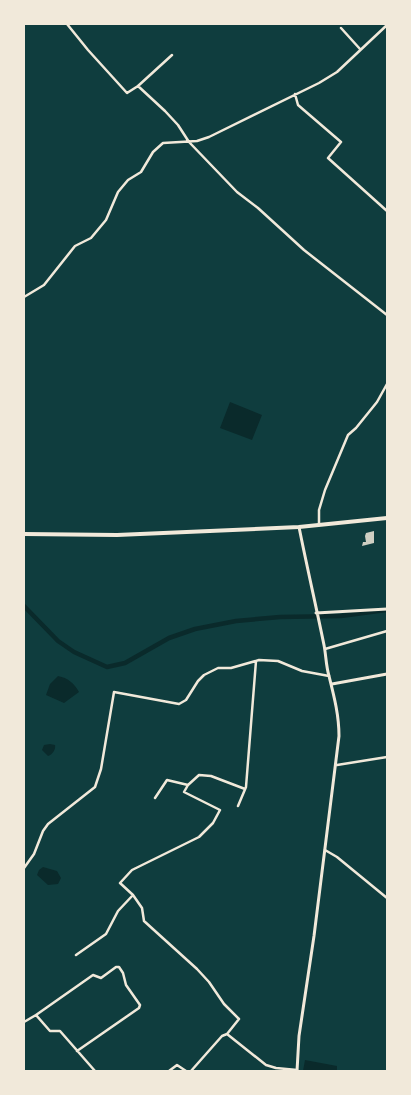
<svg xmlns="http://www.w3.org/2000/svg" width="411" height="1095" font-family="'PT Sans Narrow',sans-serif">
	<rect width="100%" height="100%" fill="#0f3d3e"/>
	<path fill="#0a2a2b" d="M230 402 262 415 252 440 220 428Z
		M58 676C68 678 74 683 79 692L64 703 46 695 50 684Z
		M50 744 55 745C56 750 52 755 48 756L42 750 44 745Z
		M43 867 57 871 61 878 58 884 48 885 37 875 39 870Z
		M305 1060 337 1066V1071H303Z"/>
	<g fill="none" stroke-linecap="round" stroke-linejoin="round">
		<path stroke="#0a2a2b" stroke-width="4.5" d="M24 606 58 641 74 652 107 667 125 663 169 638 195 629 236 621 280 617 341 616 386 610"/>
	</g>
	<path fill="#cfcfc3" d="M374 531V543L362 546 363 542H366L365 536 366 533Z"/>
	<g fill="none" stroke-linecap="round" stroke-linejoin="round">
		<path stroke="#f1e9da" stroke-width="2.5" d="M67 24 88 50 127 93 138 86 165 111 178 125 189 142 237 192 258 208 304 250 387 315
			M341 28 360 49
			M138 86 172 55
			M295 94 298 105 341 142 328 158 387 211
			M24 297 44 285 75 246 91 238 106 220 118 192 128 180 141 172 153 152 163 143 197 141 209 137 319 83 337 72 387 25
			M319 525V510L325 490 348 435 356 428 377 402 387 384
			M325 649 387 631
			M337 765 387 757
			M188 785 184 792 220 810 213 823 199 837 132 870 120 883 133 895 142 908 144 921 197 969 209 982 224 1004 239 1019 227 1034
			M155 798 167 780 188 785 199 775 211 776 245 789
			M238 806 246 787 256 661
			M325 850 337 857 387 898
			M24 868 34 854 43 831 48 824 95 787 101 769 114 692 179 704 186 700 198 681 204 675 218 668H231L259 660 278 661 302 671 329 676
			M76 955 106 934 118 911 133 895
			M36 1015 93 975 101 978 116 967H119L123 973 126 985 140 1005 139 1008 77 1051
			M24 1022 36 1015 50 1031H60L95 1071
			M169 1071 177 1065 186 1071
			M191 1071 222 1036 227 1034 266 1065 276 1068 297 1070"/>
		<path stroke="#f1e9da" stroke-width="3" d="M316 613 387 609
			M332 684 387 674
			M297 1071 299 1036 314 936 339 736C339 715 334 696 329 676 326 666 326 655 324 645 316 606 307 567 299 527"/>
		<path stroke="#f1e9da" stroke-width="4" d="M24 534 117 535 299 527 387 518"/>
	</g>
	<rect width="411" height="1095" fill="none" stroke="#f1e9da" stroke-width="50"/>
</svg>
